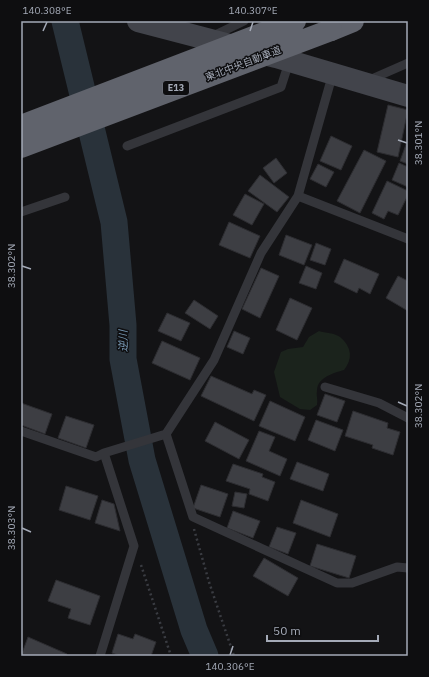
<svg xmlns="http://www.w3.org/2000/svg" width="429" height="677" font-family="'IBM Plex Sans','Noto Sans JP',sans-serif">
	<rect width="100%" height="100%" fill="#131315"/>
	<path fill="#1b231c" d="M319 331C325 333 335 333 340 337 352 347 353 359 344 370 334 373 318 377 317 390 316 395 318 400 317 405L310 410 300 409 280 397 274 372 281 352 288 349 303 347 309 337Z"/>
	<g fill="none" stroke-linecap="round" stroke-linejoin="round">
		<path stroke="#29323a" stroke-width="27" d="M65 21 114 222 123 325V359L142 460 194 630 205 656"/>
	</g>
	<path fill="#3d3e43" stroke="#2d2d31" d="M388 105 408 110 398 157 377 152Z
		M331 136 352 146 341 170 320 161Z
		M408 139V164L400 161Z
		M364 150 386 161 360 213 337 201Z
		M276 158 287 173 274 183 263 168Z
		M399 163 408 167V187L392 180Z
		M318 164 334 172 326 187 310 179Z
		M260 175 289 197 277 212 248 191Z
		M387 181 408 191V195L398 215 388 211 384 219 372 213Z
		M245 194 264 204 252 225 233 215Z
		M229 222 260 236 250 258 219 245Z
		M286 235 312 245 304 265 279 255Z
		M316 243 331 249 325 265 310 260Z
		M344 259 379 274 370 294 359 288 357 293 334 282Z
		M306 266 322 273 316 289 299 283Z
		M261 268 279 276 260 318 242 309Z
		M398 276 408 281V311L386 298Z
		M290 298 312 308 297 340 276 330Z
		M194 300 218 316 210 329 185 313Z
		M167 313 190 323 181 341 158 331Z
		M234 331 250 338 243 354 227 347Z
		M162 341 200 358 190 380 152 363Z
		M211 376 252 394 254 390 266 395 254 421 201 396Z
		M325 394 345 401 337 422 317 415Z
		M270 401 305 417 295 441 259 426Z
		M21 403 52 414 45 434 21 425Z
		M353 411 388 423 387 428 400 432 393 455 372 448 373 445 345 436Z
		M66 416 94 425 86 448 58 438Z
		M316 420 343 430 335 451 308 440Z
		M215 422 249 440 239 459 205 441Z
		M259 431 275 437 269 451 287 459 280 476 246 461Z
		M297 462 329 474 323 491 290 479Z
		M233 464 263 474 262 477 275 482 268 501 249 494 250 489 226 481Z
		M201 485 228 494 220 517 193 508Z
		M66 486 98 496 90 520 59 510Z
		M235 492 247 494 244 508 232 506Z
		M102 500 114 504 120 531 95 523Z
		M301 500 338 514 330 537 293 523Z
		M233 511 260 521 253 538 227 528Z
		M277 527 296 533 288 554 269 547Z
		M317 544 356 556 349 578 310 566Z
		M264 558 298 578 288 596 253 576Z
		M56 580 100 596 90 625 68 618 71 609 48 601Z
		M118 634 133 639 135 634 156 642 151 656H120L112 653Z
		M28 637 67 654 66 656H21Z"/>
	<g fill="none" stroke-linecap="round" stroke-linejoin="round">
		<path stroke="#3a3c42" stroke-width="2.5" stroke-dasharray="2 3" stroke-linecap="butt" d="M194 529 209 582 234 656
			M141 565 171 656"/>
		<path stroke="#34353a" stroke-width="9" d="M211 37 244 21
			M367 81 408 63
			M127 146 281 87 289 62
			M298 196 408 239
			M21 212 65 197
			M325 387 379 403 408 418
			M21 431 96 457 104 453 166 434 214 360 261 253 298 196 333 73
			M166 434 193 517 337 583H352L397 567 408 568
			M100 656 134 546 104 453"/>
		<path stroke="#42444b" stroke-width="22" d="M138 21 276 57 408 96"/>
		<path stroke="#60636c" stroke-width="22" d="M331 30 353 21"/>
		<path stroke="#60636c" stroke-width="22" d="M21 126 295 21
			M21 147 331 30"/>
	</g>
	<path fill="none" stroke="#a4aab7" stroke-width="1.5" d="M43 31 47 22M250 31 253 22M398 140 407 143M22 266 31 269M398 402 407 406M22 528 31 532M230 655 233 646"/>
	<g text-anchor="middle" stroke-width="3" stroke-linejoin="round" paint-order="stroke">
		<rect fill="#0e0e10" stroke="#777b85" stroke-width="1" x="163" y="81" width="26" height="14" rx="3"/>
		<g font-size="9" font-weight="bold" fill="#a4aab7">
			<text x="176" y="91">E13</text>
		</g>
		<g font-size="10" fill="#a4aab7" stroke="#0e0e10">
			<text transform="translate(243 63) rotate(-21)" y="4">東北中央自動車道</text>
		</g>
		<g font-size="11" font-style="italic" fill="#7899b5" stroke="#0e0e10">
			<text transform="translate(123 341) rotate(-90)" y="4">逆川</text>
		</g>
	</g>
	<rect width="429" height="677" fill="none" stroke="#0e0e10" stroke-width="44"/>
	<path d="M267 635v6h111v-6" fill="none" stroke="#a4aab7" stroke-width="2"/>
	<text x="273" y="635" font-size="12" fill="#a4aab7" stroke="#0e0e10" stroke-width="3" paint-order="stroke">50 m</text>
	<rect x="22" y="22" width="385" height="633" fill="none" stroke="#a4aab7" stroke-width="1.5"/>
	<g font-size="10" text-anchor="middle" fill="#a4aab7">
		<text x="47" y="14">140.308°E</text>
		<text x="253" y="14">140.307°E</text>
		<text transform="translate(418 143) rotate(-90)" y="4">38.301°N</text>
		<text transform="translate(11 266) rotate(-90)" y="4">38.302°N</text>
		<text transform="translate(418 406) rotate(-90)" y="4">38.302°N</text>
		<text transform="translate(11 528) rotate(-90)" y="4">38.303°N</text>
		<text x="230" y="670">140.306°E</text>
	</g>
</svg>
